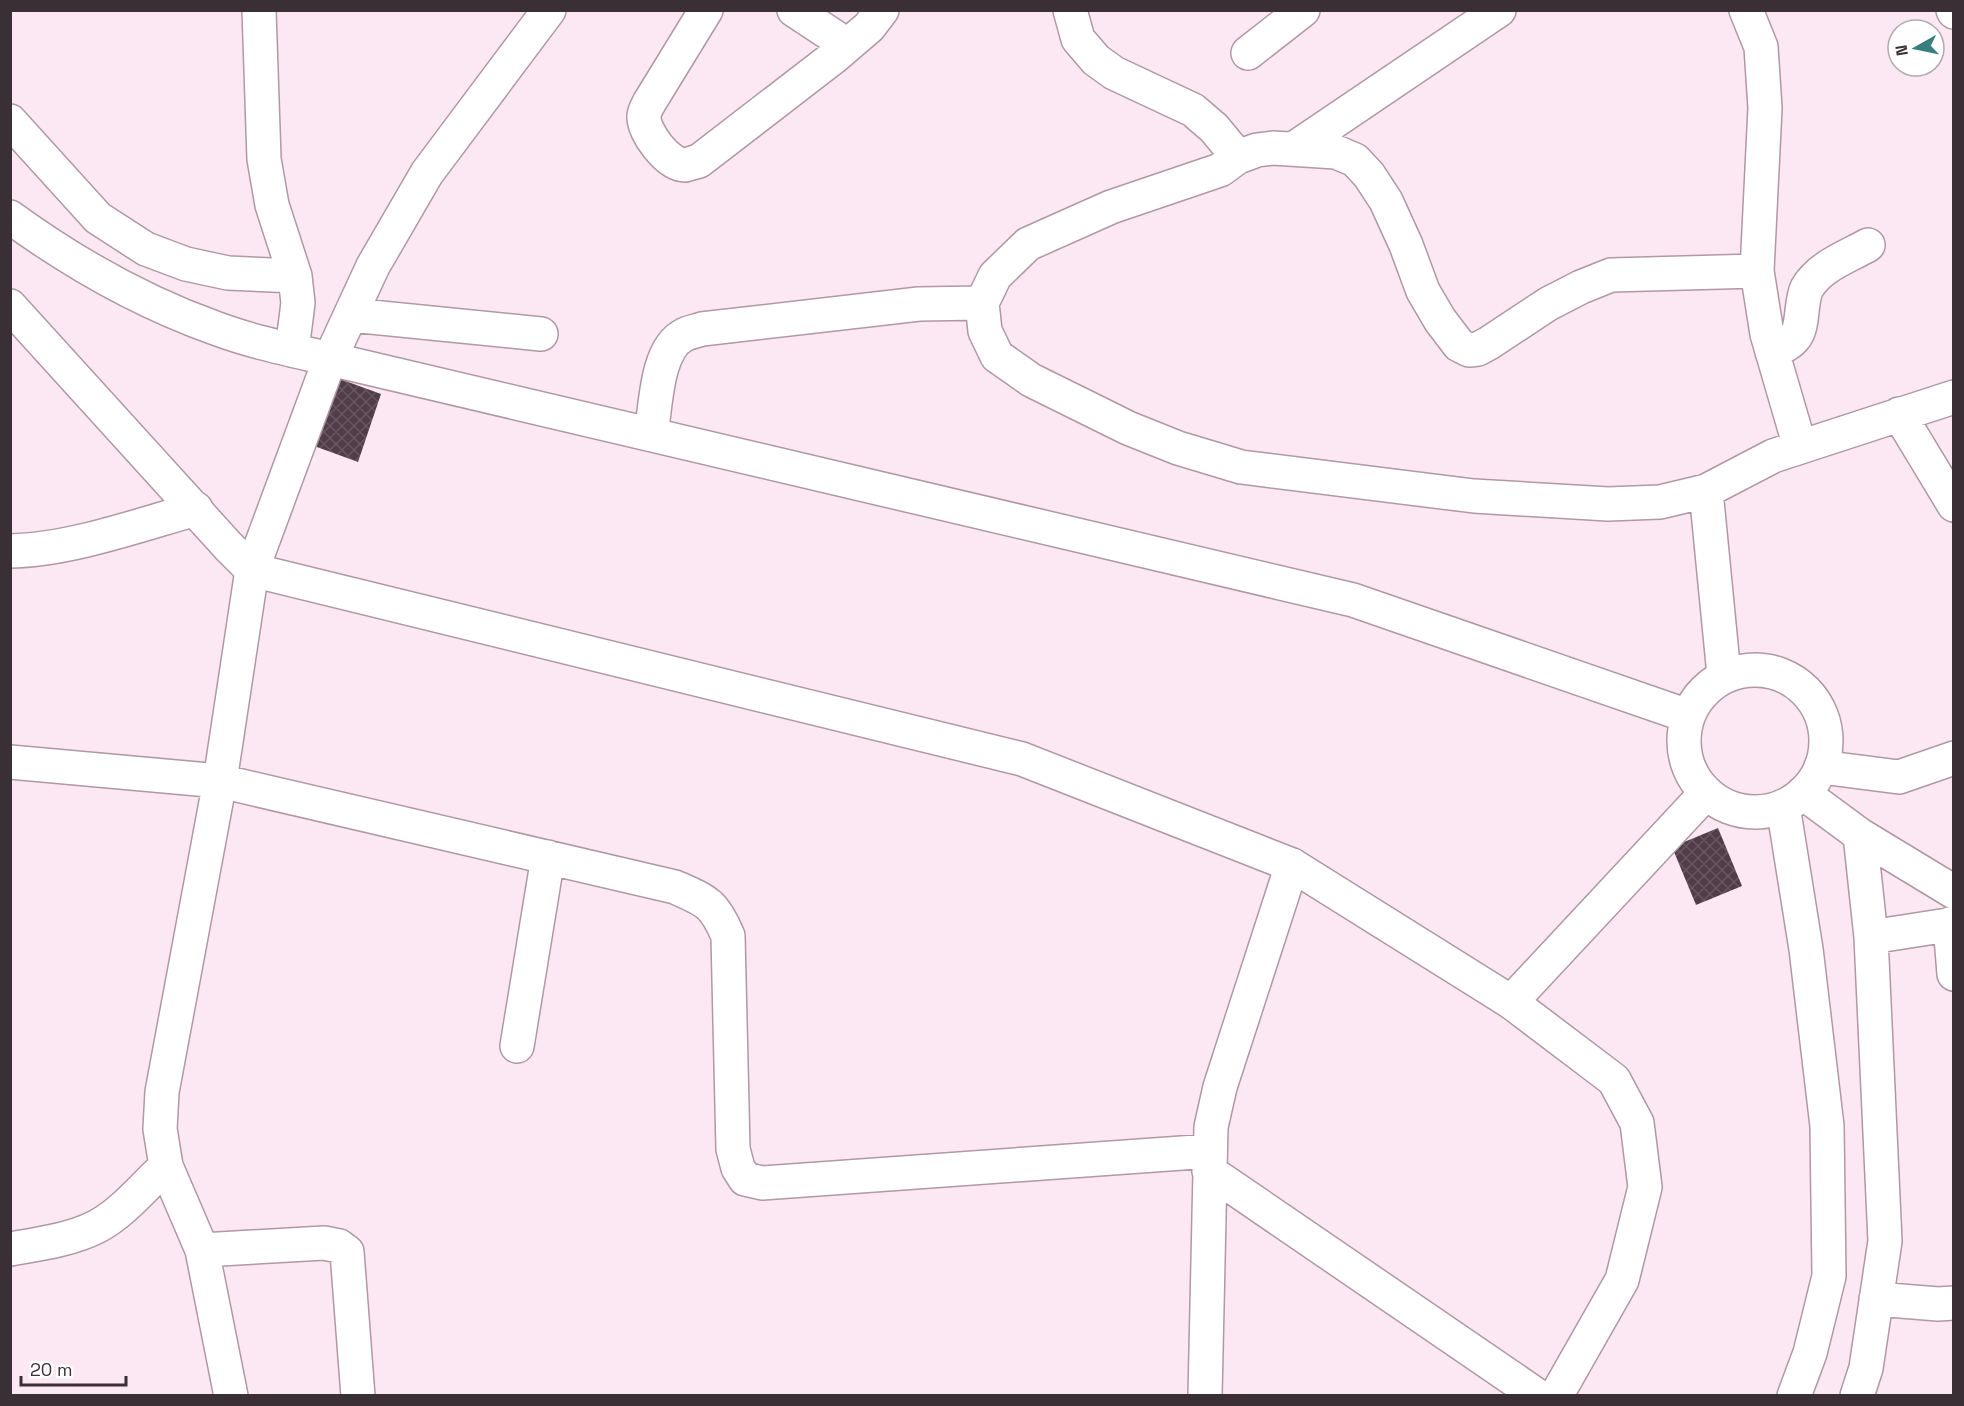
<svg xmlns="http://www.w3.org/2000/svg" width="1964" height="1406" font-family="'Space Grotesk',sans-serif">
	<defs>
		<pattern id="building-cross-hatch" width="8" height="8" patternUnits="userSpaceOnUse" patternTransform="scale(1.5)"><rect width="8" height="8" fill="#503d47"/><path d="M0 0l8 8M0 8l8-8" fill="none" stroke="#675760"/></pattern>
	</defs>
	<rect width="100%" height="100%" fill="#fce8f2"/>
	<path fill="url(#building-cross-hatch)" d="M329 375 381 394 358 462 306 443Z
		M1718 828 1742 886 1696 905 1672 847Z"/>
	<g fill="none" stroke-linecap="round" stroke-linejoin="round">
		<defs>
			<path id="street" d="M259 10 264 159 272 205 295 276 298 303 292 350
				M706 10 649 103C647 107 644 112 644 116 643 132 668 165 685 165 689 164 695 162 699 161L834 57 869 27 882 10
				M794 10 847 45
				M1070 10 1078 39 1096 60 1114 73 1193 110 1214 128 1238 157
				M1746 10 1761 47 1765 108 1757 271 1767 334 1800 447
				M1953 10 1954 12
				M1248 53 1303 10
				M10 121 98 218 146 249 186 264 228 273 295 276
				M1295 148 1499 10
				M982 303 985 331 997 356 1031 380 1128 428 1178 448 1241 467 1474 496 1608 504 1660 502 1706 491 1773 456 1954 397
				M351 315 541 334
				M1772 352C1780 348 1790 344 1795 337 1804 326 1800 302 1807 288 1820 266 1847 257 1868 245
				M1899 414 1954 505
				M651 434C656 406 656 349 684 335 689 332 697 331 702 329L919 304 982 303 995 276 1028 244 1111 207 1220 170 1238 157 1257 150 1273 148 1336 152 1355 160 1369 175 1386 201 1406 245 1423 291 1440 320 1459 345 1469 350 1478 349 1489 343 1548 304 1581 287 1611 275 1757 271
				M1706 491 1724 675
				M10 551C70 550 139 525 196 509
				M10 762 220 781 675 887C707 901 714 903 728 936L733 1149 738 1168 745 1179 762 1183 1210 1151
				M1821 767 1899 777 1954 758
				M1803 793 1860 835 1954 892
				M1950 924 1954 974
				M1871 937 1954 924
				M1511 1002 1706 793
				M517 1046 548 857
				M1209 1171 1538 1396
				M10 1249C39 1244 70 1240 96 1227 123 1213 144 1186 166 1166
				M202 1250 324 1243 339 1246 347 1252 358 1396
				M1876 1299 1938 1304 1954 1303
				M231 1396 202 1250 166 1166 160 1129 162 1092 220 781 252 570 330 359 373 266 427 173 549 10
				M1205 1396 1211 1127 1220 1087 1292 865
				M1857 1396 1866 1368 1885 1241 1871 937 1860 835"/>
			<path id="secondary" d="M10 217C72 262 142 302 215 328 252 342 292 350 330 359L1353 600 1688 716
				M10 306 228 546 252 570 1022 759 1292 865 1511 1002 1614 1080 1637 1123 1645 1187 1622 1280 1556 1396
				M1684 741a71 71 0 1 1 142 0a71 71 0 1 1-142 0Z
				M1783 806 1806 949 1827 1126 1829 1276 1810 1353 1794 1396"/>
		</defs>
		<use href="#street" stroke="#b098a4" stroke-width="36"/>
		<use href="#secondary" stroke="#b098a4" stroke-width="36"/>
		<use href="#street" stroke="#fff" stroke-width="33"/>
		<use href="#secondary" stroke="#fff" stroke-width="33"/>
	</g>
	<rect width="1964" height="1406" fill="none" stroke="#392f34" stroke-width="24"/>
	<g transform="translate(1916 48) rotate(261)"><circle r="28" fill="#ffffff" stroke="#b0acae" stroke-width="1.5"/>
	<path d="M0-4.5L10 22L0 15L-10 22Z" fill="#367e7f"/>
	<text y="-9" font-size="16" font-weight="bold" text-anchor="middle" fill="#392f34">N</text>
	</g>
	<path d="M21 1376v9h105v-9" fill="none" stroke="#392f34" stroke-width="3"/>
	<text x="30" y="1376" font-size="18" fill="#392f34" stroke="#ffffff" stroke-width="4.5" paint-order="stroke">20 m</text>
</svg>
